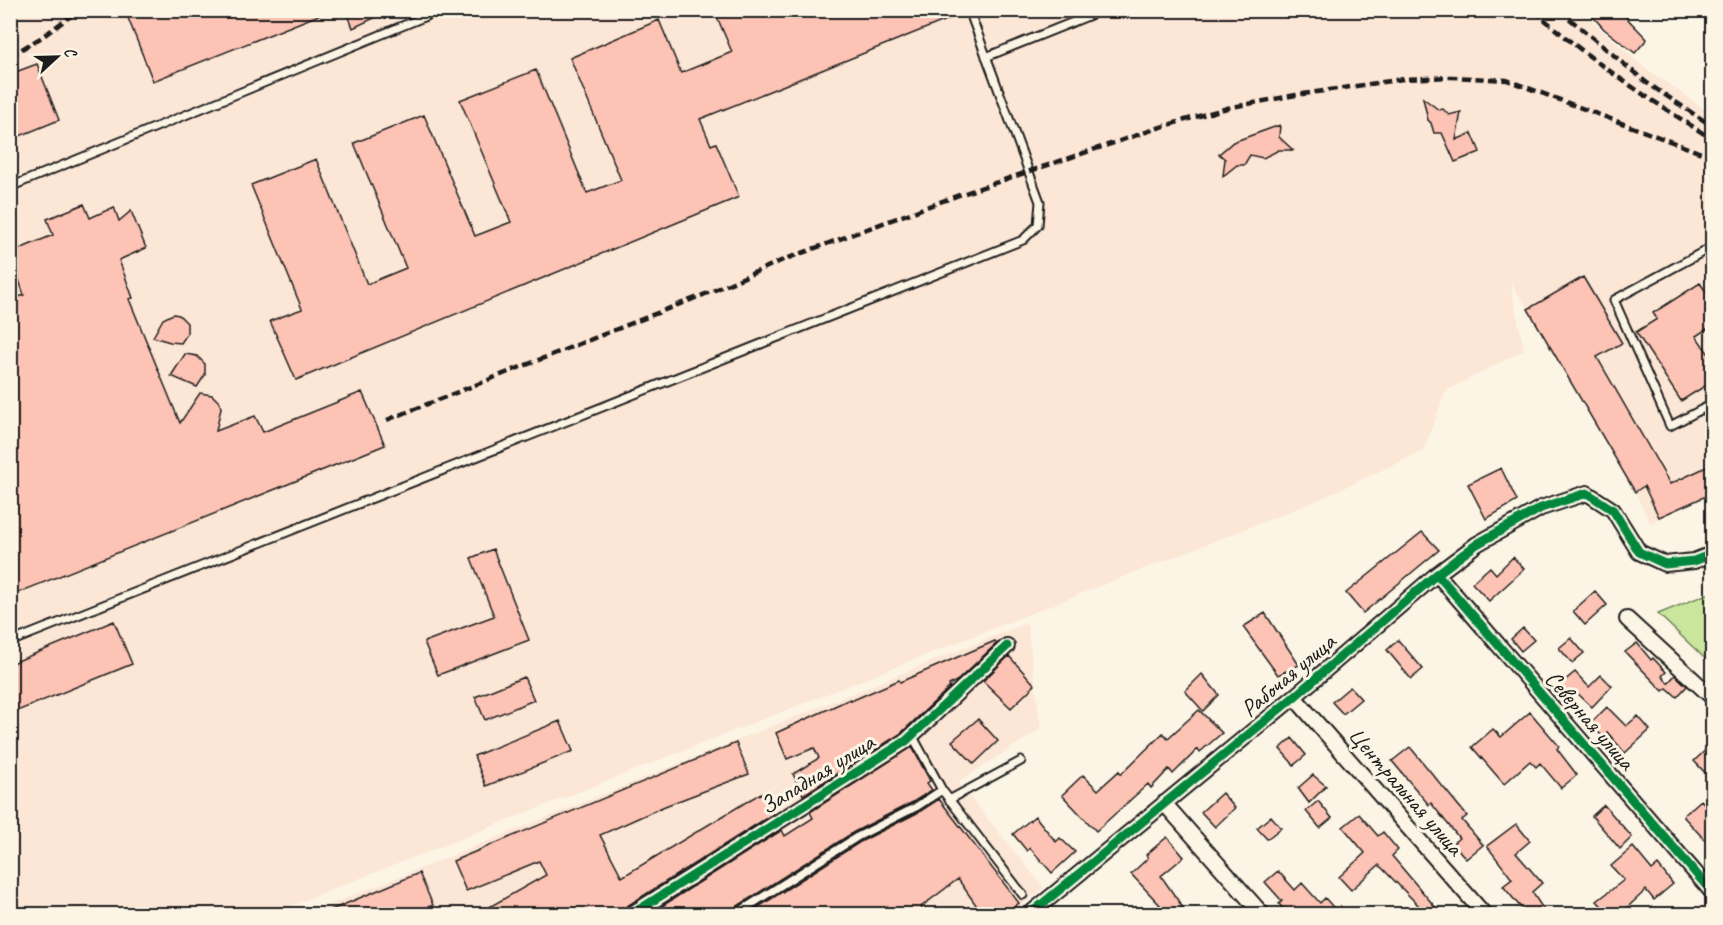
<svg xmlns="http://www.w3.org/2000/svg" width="1723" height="925" font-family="Caveat,sans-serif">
	<rect width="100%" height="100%" fill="#fcf5e5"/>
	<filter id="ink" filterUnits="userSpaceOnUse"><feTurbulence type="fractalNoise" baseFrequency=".0167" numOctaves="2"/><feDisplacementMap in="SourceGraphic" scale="12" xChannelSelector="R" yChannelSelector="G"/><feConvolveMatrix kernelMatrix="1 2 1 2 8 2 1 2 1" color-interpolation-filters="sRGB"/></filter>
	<g filter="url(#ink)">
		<path fill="#fce6d6" d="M10 11H1585L1595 24 1645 68 1712 114V493L1650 523 1635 492 1528 309 1510 282 1524 350 1446 391 1423 451 1313 502 270 914H11Z
			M1027 623 1041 729 958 782 1044 888 1011 914H307Z"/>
		<path fill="#cae69d" stroke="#73815c" stroke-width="1.5" d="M1712 592V665L1658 614Z"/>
		<path fill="#fdc3b4" stroke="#1c1c1c" stroke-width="1.5" d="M145 10H329V11L153 81 128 18Z
			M346 10H391L353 28Z
			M714 10H964V13L700 119 711 145 716 143 739 197 296 380 270 321 302 309 251 185 316 159 367 284 406 268 354 143 424 115 475 236 511 222 460 100 536 70 587 193 621 180 570 58 659 20 681 73 732 52Z
			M1587 10H1619L1647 39 1635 53 1604 29Z
			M37 64 59 120 10 140V74Z
			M1423 98 1439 110 1443 109 1449 115 1461 112 1456 140 1472 133 1480 152 1455 162 1442 133H1434L1431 123 1428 120Z
			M1280 125 1279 137 1293 150H1279L1263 158 1250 155 1244 165H1237L1223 176 1225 159 1219 154 1233 142Z
			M84 204 90 218 114 207 119 221 131 211 146 248 119 260 133 298 129 299 180 423 200 393 212 395 220 403 221 408 216 431 255 416 263 432 362 392 385 445 10 596V300L24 295 10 253 53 235 47 219Z
			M1583 277 1622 343 1597 357 1670 484 1713 464V493L1659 517 1644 486 1635 492 1528 309Z
			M1700 283 1713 302V325L1696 336 1713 360V381L1681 401 1636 332 1657 319 1653 313Z
			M173 314 179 315 187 323V334L181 343 170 342 153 337 163 319Z
			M185 354 197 356 205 364V375L197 387 171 376Z
			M1501 468 1517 501 1486 519 1468 484Z
			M1422 532 1439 550 1363 613 1346 593Z
			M493 549 529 640 438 675 424 642 494 616 471 558Z
			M1513 557 1524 569 1489 601 1472 583 1490 567 1496 574Z
			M1595 591 1607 605 1585 625 1573 611Z
			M1265 613 1299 665 1278 675 1243 627Z
			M114 621 132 664 10 714V664Z
			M1523 628 1534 640 1521 651 1511 639Z
			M1571 638 1584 653 1572 663 1559 648Z
			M1398 640 1423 669 1411 679 1387 650Z
			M995 641 997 643 958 680 949 685 950 687 900 734 803 795 793 774 819 758 814 748 787 759 776 733 850 699 851 701 899 680 900 682Z
			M1637 643 1651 660 1653 658 1666 672 1662 676 1668 683 1675 675 1687 686 1677 697 1667 688 1663 691 1625 652Z
			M1009 656 1035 685 1011 708 983 681Z
			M1575 672 1589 687 1601 675 1612 686 1592 707 1575 691 1567 701 1557 687Z
			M1202 674 1219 695 1203 711 1185 691Z
			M524 677 534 700 485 720 475 697Z
			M1350 687 1361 699 1343 714 1332 702Z
			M1607 707 1626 726 1638 716 1650 730 1625 753 1607 732 1603 737 1590 724Z
			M1199 710 1222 733 1200 752 1198 749 1173 774 1169 769 1151 788 1148 784 1096 831 1062 795 1083 775 1098 790 1119 771 1121 774 1163 733 1168 738Z
			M1530 712 1559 746 1557 749 1577 775 1561 788 1540 763 1536 767 1530 761 1504 784 1472 747 1493 729 1501 737Z
			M978 719 998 741 974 764 952 741Z
			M560 721 573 751 486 786 474 756Z
			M1292 738 1306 755 1294 765 1280 749Z
			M736 743 749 774 665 806 600 835 622 877 761 793 773 814 627 906 623 915H475L546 875 539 861 466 891 453 861Z
			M1713 743V781L1694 761Z
			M912 747 930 781 927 783 932 790 913 802 854 832 733 909 730 915H648L782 830 785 836 813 818 810 812Z
			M1410 747 1467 816 1462 820 1483 845 1466 859 1453 843 1459 838 1431 803 1429 805 1392 761Z
			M1313 775 1326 786 1309 803 1298 788Z
			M1222 793 1235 808 1215 827 1201 812Z
			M939 799 1019 903 1004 915H983L958 879 921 907 926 915H746L860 842 919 812Z
			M1701 800 1713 813V849L1683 816Z
			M1318 801 1332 818 1320 828 1306 811Z
			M1604 805 1632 837 1620 849 1592 816Z
			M1359 814 1378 836 1383 832 1398 850 1392 856 1442 915H1409L1419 906 1379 865 1351 890 1339 877 1365 853 1343 827Z
			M1035 816 1056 842 1060 838 1075 852 1052 873 1030 848 1027 851 1013 834Z
			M1271 816 1281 828 1267 839 1257 828Z
			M1516 824 1530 841 1516 853 1542 883 1532 892 1547 915H1527L1503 886 1512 879 1487 846Z
			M1167 837 1184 857 1161 876 1188 915H1149L1160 905 1131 874 1148 858 1146 855Z
			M1633 847 1652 870 1658 865 1673 884 1654 900 1646 890 1619 915H1610L1597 901 1624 880 1611 866Z
			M1278 871 1295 890 1302 883 1320 903 1325 898 1340 915H1288L1279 904 1282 901 1265 882Z
			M419 873 433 905 408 915H319Z"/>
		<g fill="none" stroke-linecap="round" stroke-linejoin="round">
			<defs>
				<path id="service" d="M986 57 1103 10
					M10 187 441 10
					M1712 247 1614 300 1670 426 1712 404
					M10 642 1023 240 1038 225 1040 202 969 10
					M942 790 1023 895
					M949 800 1021 761
					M736 914 857 837 916 807 942 790 912 735"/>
				<path id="minor" d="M1437 574 1712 892
					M1627 619 1712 697
					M1294 697 1484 914
					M1164 803 1262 914
					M632 914 906 741 1007 646
					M1030 914 1294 697 1437 574 1477 544 1541 508 1587 493 1613 510 1639 552 1665 564 1694 561 1712 554"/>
			</defs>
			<use href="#service" stroke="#1c1c1c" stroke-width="11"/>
			<use href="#minor" stroke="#1c1c1c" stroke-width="18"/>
			<use href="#service" stroke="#fcf5e5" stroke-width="7"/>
			<use href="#minor" stroke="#fcf5e5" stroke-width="14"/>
			<path stroke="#1c1c1c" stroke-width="4.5" stroke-dasharray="9 4.5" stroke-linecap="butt" d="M1534 10C1589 61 1650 99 1712 139
				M1559 10 1647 83 1712 126
				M10 56 42 37 79 10
				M387 420 708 293 783 260 959 195 1161 127 1227 108 1296 95 1403 79 1451 77 1507 80 1712 157"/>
			<defs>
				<path id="cycleway" d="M1437 574 1712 892
					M632 914 906 741 1007 646
					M1030 914 1294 697 1437 574 1477 544 1541 508 1587 493 1613 510 1639 552 1665 564 1694 561 1712 554"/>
			</defs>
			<use href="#cycleway" stroke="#fcf5e5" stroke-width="13"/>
			<use href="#cycleway" stroke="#00873e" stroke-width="9"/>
		</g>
	</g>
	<g text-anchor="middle" stroke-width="6" stroke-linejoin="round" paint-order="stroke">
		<g font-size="24" fill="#1c1c1c" stroke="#fcf5e5">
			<text transform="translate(1288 675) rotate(-40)" y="8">Рабочая улица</text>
			<text transform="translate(1590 720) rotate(49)" y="8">Северная улица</text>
			<text transform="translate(817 774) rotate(-32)" y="8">Западная улица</text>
			<text transform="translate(1406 791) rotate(49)" y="8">Центральная улица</text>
		</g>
	</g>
	<rect width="1723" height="925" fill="none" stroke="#fcf5e5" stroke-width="36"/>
	<rect x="18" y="18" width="1687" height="889" fill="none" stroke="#1c1c1c" stroke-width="2" filter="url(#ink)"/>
	<g transform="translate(57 57) rotate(68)" stroke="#fcf5e5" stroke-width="4.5" paint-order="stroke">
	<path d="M0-4.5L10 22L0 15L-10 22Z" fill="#1c1c1c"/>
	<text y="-9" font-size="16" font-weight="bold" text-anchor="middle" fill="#1c1c1c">С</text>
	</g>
</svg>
